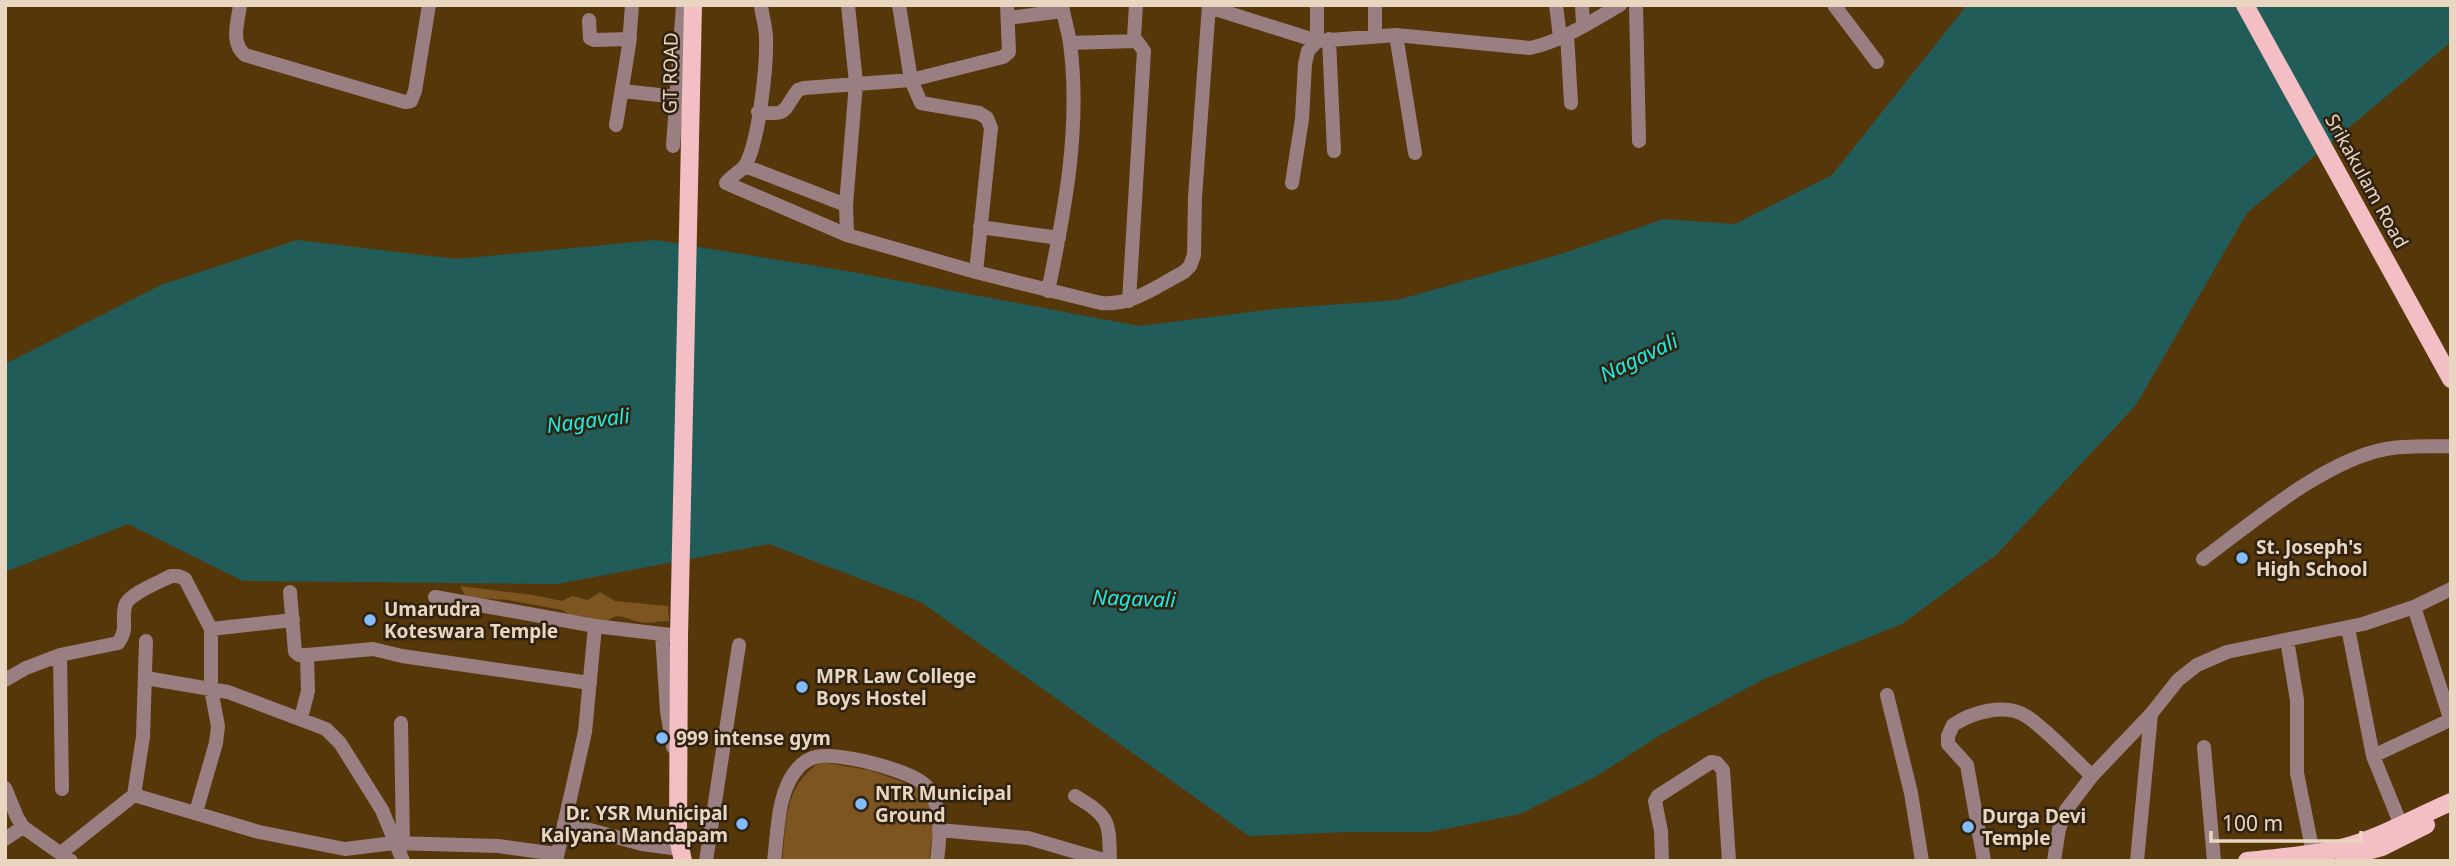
<svg xmlns="http://www.w3.org/2000/svg" width="2456" height="866" font-family="'Noto Sans',sans-serif">
	<rect width="100%" height="100%" fill="#55370a"/>
	<path fill="#7c5520" d="M460 586 533 595 562 601 572 596 588 600 600 592 615 601 668 606 669 621C660 621 648 624 640 622 626 620 620 611 607 621L588 619 587 617 570 615 562 610 508 600 466 597Z
		M821 762 869 770 917 787 928 795 935 813 929 861H782C787 820 783 786 821 762Z"/>
	<path fill="#225c59" d="M1967 5H2451V42L2247 213 2136 405 1996 555 1902 624 1764 679 1662 734 1595 777 1520 814 1430 832H1348L1249 836 921 602 769 544 557 584 243 581 128 524 5 572V364L161 285 297 240 457 259 656 240 852 272 1139 326 1274 309 1397 300 1561 254 1664 219 1735 224 1832 175Z"/>
	<g fill="none" stroke-linecap="round" stroke-linejoin="round">
		<path stroke="#997f82" stroke-width="14" d="M240 5C238 22 230 43 245 55L405 102 411 101 415 91 429 5
			M761 5C762 16 766 27 766 38 767 66 759 140 746 164 742 171 731 176 726 183L847 235 846 205 856 83 848 5
			M899 5 911 80 921 103 979 113 987 118 991 128 976 272
			M1556 5 1560 37
			M1582 5 1583 25
			M1636 5 1639 141
			M1834 5 1877 62
			M1209 7 1317 41 1396 35 1530 48C1562 41 1592 21 1620 5
			M1008 18 1063 11
			M589 20 590 38 594 40 630 39
			M1567 34 1571 103
			M1375 35V5
			M1396 35 1415 153
			M1329 39 1334 151
			M1070 43 1136 41
			M622 91 678 97
			M758 112C789 116 782 111 798 90L804 88 911 80 1003 57 1009 52 1007 5
			M616 125 629 45 632 5
			M673 146 683 5
			M745 166 846 205
			M1292 183 1302 119 1305 64 1308 51 1317 41V5
			M980 227 1059 238
			M847 235 976 272 1101 303C1132 306 1157 286 1184 272L1190 266 1194 255 1195 197 1209 5
			M1048 291C1065 210 1081 126 1070 43 1068 30 1064 18 1062 5
			M1129 301 1144 51 1134 37 1136 5
			M2203 559C2253 522 2325 460 2386 449 2407 445 2430 447 2451 446
			M290 592 295 652 299 655H307L308 691 301 718
			M435 597 595 626 679 636
			M2414 607 2451 721
			M2348 628 2373 756 2401 825
			M211 629 293 620
			M662 634 667 711 673 747
			M2287 640 2297 700V773L2313 853
			M146 641 143 737 134 795 259 832 345 849 394 843 498 846 556 854
			M60 655 62 789
			M307 655 373 649 402 656 590 683
			M146 678 228 692 326 729 340 743 382 810 403 861
			M5 680 26 668 60 655 118 643C129 628 121 622 125 606 128 594 160 582 171 576H178L185 579 211 629V689L218 726 216 743 196 812
			M1887 695 1911 793 1922 861
			M401 723 403 843
			M2204 747 2214 861
			M2373 756 2450 720
			M5 788 17 817 23 827 71 861
			M1075 796C1110 817 1109 820 1110 861
			M564 823 642 844 680 849
			M939 830 1028 838 1107 861
			M5 839 23 827
			M61 853 134 795
			M556 861 585 732 595 626
			M706 861 739 645
			M774 861C778 831 777 791 798 768 802 763 810 758 816 757 836 751 916 771 928 788 943 809 940 837 937 861
			M1662 861 1661 831 1655 801 1658 796 1711 762 1717 763 1723 770 1729 861
			M1984 861 1967 765 1948 744V736L1953 725C1971 713 2005 702 2026 716 2046 729 2073 758 2092 776
			M2054 861 2059 829 2066 810 2092 776 2151 714 2178 680 2197 665 2227 652 2363 624 2414 607 2451 589
			M2137 861 2151 714"/>
		<path stroke="#f3bfc5" stroke-width="18" d="M2245 5 2451 379
			M2345 857 2382 847 2426 825
			M683 861 678 838 679 636 693 5
			M2247 861C2279 857 2313 856 2345 847 2382 837 2416 817 2451 802"/>
	</g>
	<g fill="#82bcfa" stroke="#302211" stroke-width="2.5">
		<circle cx="2242" cy="558" r="7"/>
		<circle cx="370" cy="620" r="7"/>
		<circle cx="802" cy="687" r="7"/>
		<circle cx="662" cy="738" r="7"/>
		<circle cx="861" cy="804" r="7"/>
		<circle cx="742" cy="824" r="7"/>
		<circle cx="1968" cy="827" r="7"/>
	</g>
	<g text-anchor="middle" stroke-width="5" stroke-linejoin="round" paint-order="stroke">
		<g font-size="19" fill="#e9d6c1" stroke="#302211">
			<text transform="translate(670 73) rotate(-89)" y="7">GT ROAD</text>
			<text transform="translate(2367 181) rotate(61)" y="7">Srikakulam Road</text>
		</g>
		<g font-size="19" font-weight="bold" fill="#e9d6c1" stroke="#302211" text-anchor="start">
			<text x="2256" y="554">St. Joseph's<tspan x="2256" dy="22">High School</tspan></text>
			<text x="384" y="616">Umarudra<tspan x="384" dy="22">Koteswara Temple</tspan></text>
			<text x="816" y="683">MPR Law College<tspan x="816" dy="22">Boys Hostel</tspan></text>
			<text x="676" y="745">999 intense gym</text>
			<text x="875" y="800">NTR Municipal<tspan x="875" dy="22">Ground</tspan></text>
			<text x="728" y="820" text-anchor="end">Dr. YSR Municipal<tspan x="728" dy="22">Kalyana Mandapam</tspan></text>
			<text x="1982" y="823">Durga Devi<tspan x="1982" dy="22">Temple</tspan></text>
		</g>
		<g font-size="21" font-style="italic" fill="#1debe4" stroke="#302211">
			<text transform="translate(1639 358) rotate(-26)" y="7">Nagavali</text>
			<text transform="translate(588 421) rotate(-7)" y="7">Nagavali</text>
			<text transform="translate(1134 599) rotate(2)" y="7">Nagavali</text>
		</g>
	</g>
	<rect width="2456" height="866" fill="none" stroke="#e9d6c1" stroke-width="14"/>
	<path d="M2211 831v10h150v-10" fill="none" stroke="#e9d6c1" stroke-width="3.5"/>
	<text x="2222" y="831" font-size="21" fill="#e9d6c1" stroke="#302211" stroke-width="5" paint-order="stroke">100 m</text>
</svg>
